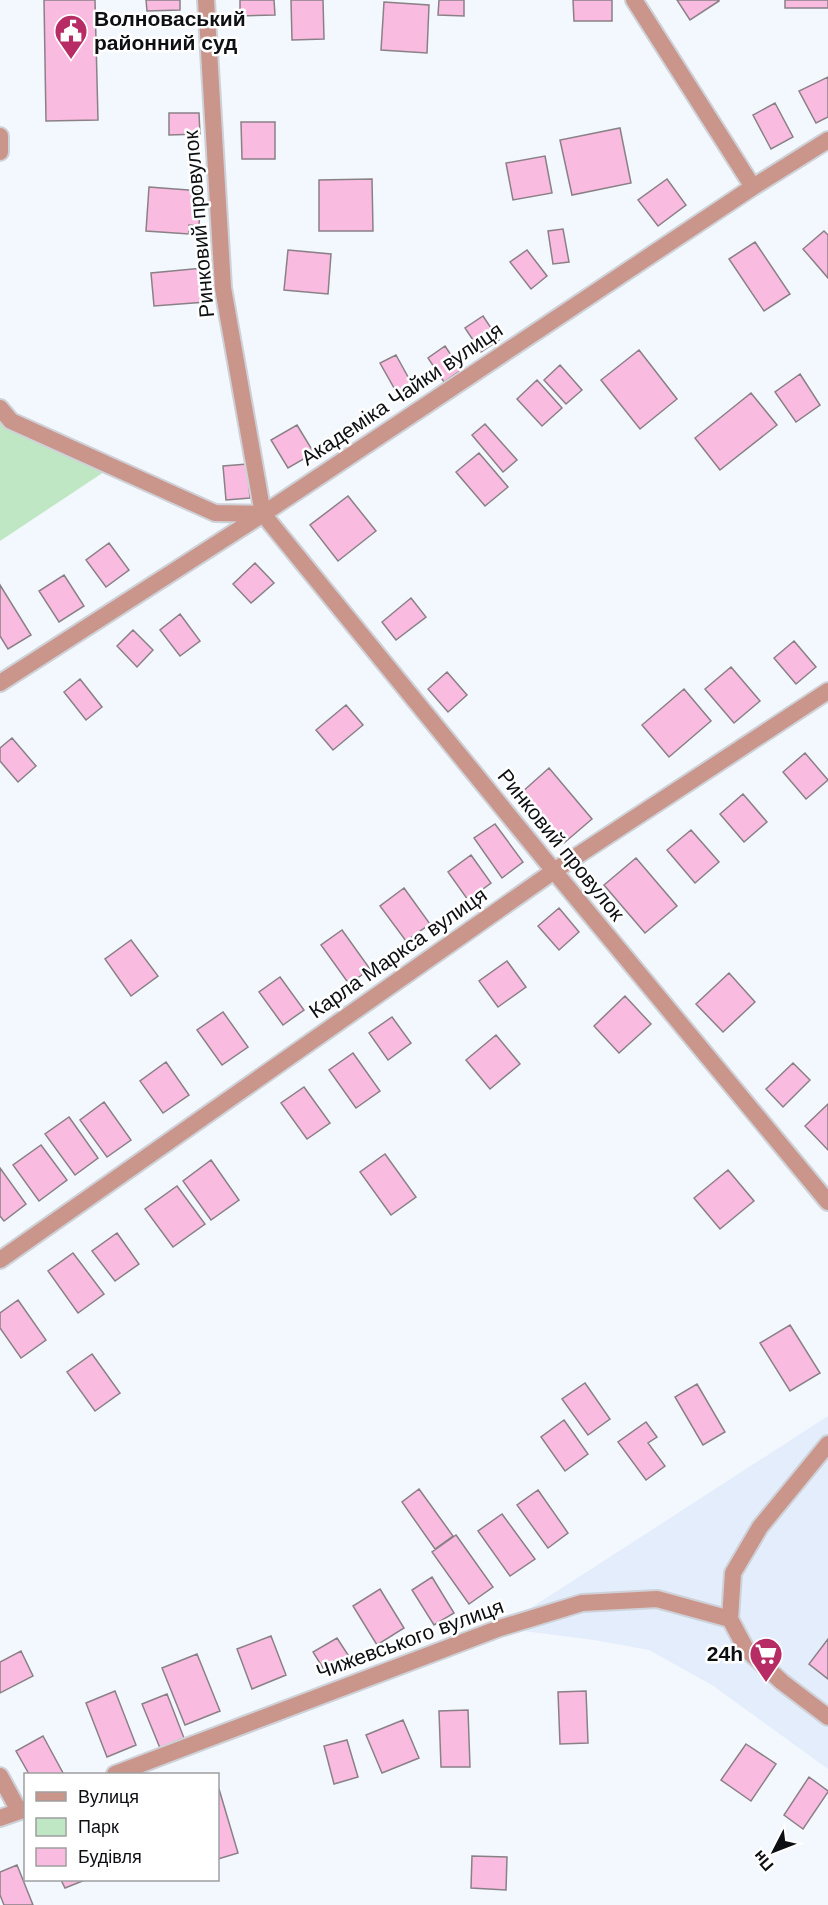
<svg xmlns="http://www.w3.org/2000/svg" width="828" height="1905" font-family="Helvetica,sans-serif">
	<rect width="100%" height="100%" fill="#f3f7fe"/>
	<path fill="#e4edfc" d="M828 1416V1769L712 1685 649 1650 594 1640 500 1628Z"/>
	<path fill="#bfe7c4" d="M0 408 113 466 0 541Z"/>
	<path fill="#fabbe0" stroke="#8a8186" stroke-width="1.5" d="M44 0H95L98 120 46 121Z
		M146 0H180V10L147 11Z
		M240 0H274L275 15 240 16Z
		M291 0H323L324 39 292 40Z
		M439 0H464V16L438 15Z
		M573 0H612V21H574Z
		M677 0H719V1L690 20Z
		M785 0H828V8H785Z
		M384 2 429 5 427 53 381 50Z
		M828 77V117L816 123 799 91Z
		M775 103 793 137 771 149 753 115Z
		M169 113H199L200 134 169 135Z
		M241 122H275V159H242Z
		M620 128 631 183 572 195 560 140Z
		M545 156 552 193 513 200 506 163Z
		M372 179 373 231H319V180Z
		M667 179 686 205 658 226 638 200Z
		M149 187 201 191 199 226 189 225V234L146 231Z
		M563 229 569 262 553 264 548 231Z
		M824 231 828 235V278L803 249Z
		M755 242 790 294 764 311 729 259Z
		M288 250 331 254 328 294 284 290Z
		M527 250 547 276 531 289 510 262Z
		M203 268 206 302 154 306 151 273Z
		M483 316 499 340 481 352 465 328Z
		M445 346 461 370 444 382 428 358Z
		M639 350 677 399 640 429 601 380Z
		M396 355 413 386 398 395 380 363Z
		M560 365 582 390 566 404 544 380Z
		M800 374 820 405 796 422 775 392Z
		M537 380 562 408 542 426 517 399Z
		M751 393 777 425 720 470 695 438Z
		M485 424 517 460 503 472 472 435Z
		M297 425 314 453 288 468 271 440Z
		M479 453 508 487 485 506 456 472Z
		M247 464 250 498 226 500 223 466Z
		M348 496 376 531 338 561 310 525Z
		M109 543 129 570 106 587 86 560Z
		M255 563 274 583 251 603 233 584Z
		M64 575 84 606 59 622 39 591Z
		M0 585 31 635 8 649 0 636Z
		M411 598 426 617 396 640 382 622Z
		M180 614 200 641 180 656 160 630Z
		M133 630 153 650 137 667 117 646Z
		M794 641 816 667 796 684 774 658Z
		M731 667 760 701 734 723 705 689Z
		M447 672 467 695 448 712 428 689Z
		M80 679 102 707 86 720 64 692Z
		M684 689 711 721 669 757 642 725Z
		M346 705 363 725 333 750 316 730Z
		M12 738 36 766 18 782 0 761V748Z
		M805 753 828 780 806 799 783 772Z
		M549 768 592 819 564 843 521 793Z
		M743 794 767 822 744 842 720 814Z
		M495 824 523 862 502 878 474 838Z
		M691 830 719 862 695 883 667 850Z
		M471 855 491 883 468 900 448 872Z
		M636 858 677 906 645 933 604 885Z
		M404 888 430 924 406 941 380 906Z
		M559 908 579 932 559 950 538 926Z
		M342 930 370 969 349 984 321 945Z
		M131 940 158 976 131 996 105 959Z
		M507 961 526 987 498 1007 479 981Z
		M729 973 755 1002 723 1032 696 1004Z
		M280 977 304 1010 283 1025 259 992Z
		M625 996 651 1024 619 1053 594 1026Z
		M223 1012 248 1047 222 1065 197 1030Z
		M392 1017 411 1043 388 1060 369 1033Z
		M496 1035 520 1064 490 1089 466 1060Z
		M353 1053 380 1091 356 1108 329 1070Z
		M166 1062 189 1095 163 1113 140 1081Z
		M793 1063 810 1080 783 1107 766 1089Z
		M304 1087 330 1123 307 1139 281 1103Z
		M104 1102 131 1140 107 1157 80 1120Z
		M828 1104V1150L805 1126Z
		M69 1117 98 1158 75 1175 45 1134Z
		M41 1145 67 1180 39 1201 13 1165Z
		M385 1154 416 1197 391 1215 360 1172Z
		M211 1160 239 1200 211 1220 183 1181Z
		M0 1168 26 1204 4 1221 0 1216Z
		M728 1170 754 1201 720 1229 694 1198Z
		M177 1186 205 1224 173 1247 145 1209Z
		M117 1233 139 1264 115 1281 92 1251Z
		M73 1253 104 1294 78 1313 48 1271Z
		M18 1300 46 1340 21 1358 0 1328V1313Z
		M790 1325 820 1373 790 1391 760 1343Z
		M92 1354 120 1393 95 1411 67 1372Z
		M585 1383 610 1419 588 1435 562 1399Z
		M697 1384 725 1432 703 1445 675 1397Z
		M564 1420 588 1454 565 1471 541 1437Z
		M646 1422 657 1437 648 1443 665 1466 646 1480 618 1442Z
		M419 1489 453 1536 435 1549 402 1502Z
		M538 1490 568 1533 548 1548 517 1505Z
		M502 1514 535 1559 510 1576 478 1531Z
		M456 1535 493 1587 469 1604 432 1552Z
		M432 1577 454 1613 434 1625 412 1590Z
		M380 1589 404 1628 377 1645 353 1606Z
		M271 1636 286 1675 252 1689 237 1649Z
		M337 1638 352 1661 328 1676 313 1652Z
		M828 1639V1679L809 1664Z
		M21 1651 33 1676 0 1693V1662Z
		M197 1654 220 1711 185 1725 162 1668Z
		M115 1691 136 1745 107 1757 86 1703Z
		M586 1691 588 1743 560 1744 558 1692Z
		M167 1694 184 1738 160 1748 142 1704Z
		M468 1710 470 1767H441L439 1711Z
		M403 1720 419 1758 382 1773 366 1735Z
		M43 1736 63 1773 61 1774H29L16 1751Z
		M347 1740 358 1777 334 1784 324 1746Z
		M746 1744 776 1764 751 1801 721 1780Z
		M809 1777 828 1791V1792L803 1829 784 1815Z
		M219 1789 238 1853 218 1859V1789Z
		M472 1856 507 1857 506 1890 471 1888Z
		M17 1865 33 1905H4L0 1895V1872Z
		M61 1880H85L65 1888Z"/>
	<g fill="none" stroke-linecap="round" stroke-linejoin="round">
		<defs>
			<path id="minor" d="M206 0 223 288 263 514 554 871 828 1202
				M634 0 753 187
				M0 136V152
				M0 408 11 421 215 513 263 514
				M0 683 263 514 753 187 828 140
				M0 1260 554 871 828 691
				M115 1774 500 1628 582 1603 657 1599 730 1619
				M0 1776 19 1811
				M0 1818 26 1809"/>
			<path id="tertiary" d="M828 1444 760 1527 733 1573 730 1619 746 1649 782 1682 828 1717"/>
		</defs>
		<use href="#minor" stroke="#ced2d8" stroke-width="20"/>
		<use href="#tertiary" stroke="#ced2d8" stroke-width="20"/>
		<use href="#minor" stroke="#ca958b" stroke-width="16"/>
		<use href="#tertiary" stroke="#ca958b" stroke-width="16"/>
	</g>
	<defs>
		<symbol id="civic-pin" viewBox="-11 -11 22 30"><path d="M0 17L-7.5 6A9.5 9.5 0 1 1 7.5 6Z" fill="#b72c64" stroke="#fff"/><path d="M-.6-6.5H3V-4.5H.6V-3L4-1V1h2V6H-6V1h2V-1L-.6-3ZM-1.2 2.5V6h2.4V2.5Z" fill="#fff"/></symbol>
		<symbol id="supermarket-pin" viewBox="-11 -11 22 30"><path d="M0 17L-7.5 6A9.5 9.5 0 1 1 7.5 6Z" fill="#b72c64" stroke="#fff"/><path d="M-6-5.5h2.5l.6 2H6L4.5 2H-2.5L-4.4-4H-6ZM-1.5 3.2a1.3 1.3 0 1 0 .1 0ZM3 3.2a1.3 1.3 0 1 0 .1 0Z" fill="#fff"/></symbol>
	</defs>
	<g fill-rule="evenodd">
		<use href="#civic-pin" x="52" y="12" width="38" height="52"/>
		<use href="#supermarket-pin" x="747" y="1635" width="38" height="52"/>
	</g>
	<g text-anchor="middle" stroke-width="5" stroke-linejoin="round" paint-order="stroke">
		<g font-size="21" font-weight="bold" fill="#0d0f12" stroke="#fff" text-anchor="start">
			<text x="94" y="26">Волноваський<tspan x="94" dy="24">районний суд</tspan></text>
			<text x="743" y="1661" text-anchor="end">24h</text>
		</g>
		<g font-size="21" fill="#0d0f12" stroke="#fff">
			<text transform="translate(199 224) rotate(-95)" y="7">Ринковий провулок</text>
			<text transform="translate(402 394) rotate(-34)" y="7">Академіка Чайки вулиця</text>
			<text transform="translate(561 845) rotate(51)" y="7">Ринковий провулок</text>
			<text transform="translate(398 953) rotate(-35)" y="7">Карла Маркса вулиця</text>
			<text transform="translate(410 1639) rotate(-20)" y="7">Чижевського вулиця</text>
		</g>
	</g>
	<rect x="24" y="1773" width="195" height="108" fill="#ffffff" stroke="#9e9fa0" stroke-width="1.5"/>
	<rect x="36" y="1792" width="30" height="9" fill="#ca958b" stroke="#9e9fa0" stroke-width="1.5"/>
	<text x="78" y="1803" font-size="18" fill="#0d0f12">Вулиця</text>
	<rect x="36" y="1818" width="30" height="18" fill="#bfe7c4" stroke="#9e9fa0" stroke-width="1.5"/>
	<text x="78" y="1833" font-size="18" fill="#0d0f12">Парк</text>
	<rect x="36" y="1848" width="30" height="18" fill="#fabbe0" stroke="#9e9fa0" stroke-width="1.5"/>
	<text x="78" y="1863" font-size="18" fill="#0d0f12">Будівля</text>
	<g transform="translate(774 1851) rotate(228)" stroke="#ffffff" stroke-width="4.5" paint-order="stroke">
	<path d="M0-4.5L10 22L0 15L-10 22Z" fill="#0d0f12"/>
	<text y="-9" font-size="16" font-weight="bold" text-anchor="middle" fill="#0d0f12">Пн</text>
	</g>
</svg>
